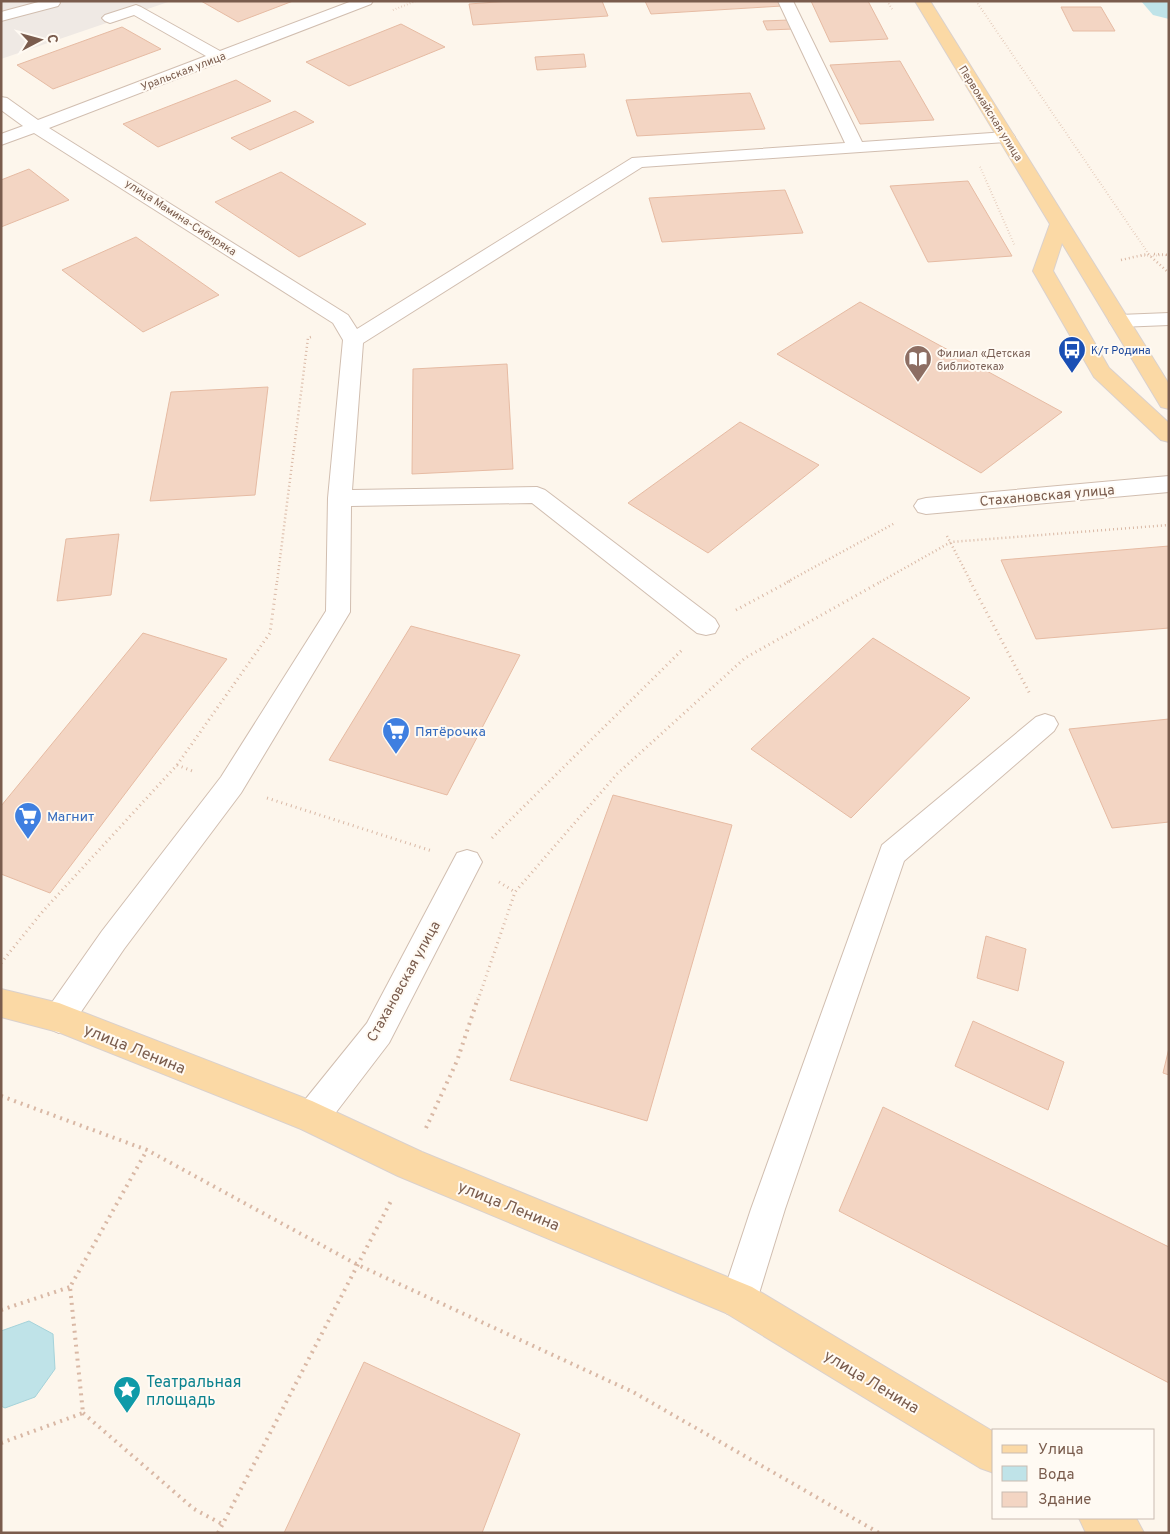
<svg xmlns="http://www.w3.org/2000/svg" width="1170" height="1534" font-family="Overpass,sans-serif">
	<rect width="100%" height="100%" fill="#fdf6ec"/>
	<path fill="#efe9e4" d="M1 1H171L1 59Z"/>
	<path fill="#bfe3e8" stroke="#a5d3da" d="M29 1321 53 1334 55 1369 35 1397 5 1408 1 1406V1331Z"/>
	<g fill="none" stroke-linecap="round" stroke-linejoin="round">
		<path fill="#bfe3e8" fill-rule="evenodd" d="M1141 1H1169V19L1153 15Z"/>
	</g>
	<path fill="#f3d5c3" stroke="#e6bba3" d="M201 1H293L238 22Z
		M510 1H602L608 16 473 25 469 4Z
		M645 1H780L782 6 651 14Z
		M811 1H868L888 39 830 42Z
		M1061 7H1101L1115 31H1073Z
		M789 20 794 29 767 30 763 21Z
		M401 24 445 47 349 86 306 62Z
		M122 27 161 49 53 89 17 65Z
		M584 54 586 67 537 70 535 57Z
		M900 61 934 120 860 124 830 65Z
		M236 80 271 101 158 147 123 124Z
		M750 93 765 129 637 136 626 100Z
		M295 111 314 122 250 150 231 138Z
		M29 169 69 200 1 227V180Z
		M281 172 366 224 299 257 215 202Z
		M968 181 1012 256 928 262 890 186Z
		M785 190 803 233 662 242 649 198Z
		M136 237 219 295 143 332 62 270Z
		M860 302 1062 412 981 473 777 354Z
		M507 364 513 469 412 474 413 369Z
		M268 387 255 495 150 501 171 392Z
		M740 422 819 465 708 553 628 503Z
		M119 534 111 595 57 601 66 539Z
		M1169 546V628L1036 639 1001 560Z
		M411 626 520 655 447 795 329 760Z
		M143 633 227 659 50 893 1 874V806Z
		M873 638 970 698 851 818 751 749Z
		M1169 719V822L1112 828 1069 729Z
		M613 795 732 825 647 1121 510 1080Z
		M986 936 1026 949 1018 991 977 978Z
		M973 1021 1064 1062 1048 1110 955 1066Z
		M1169 1048V1075L1163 1073Z
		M883 1107 1169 1247V1383L839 1211Z
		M364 1362 520 1434 482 1533H284Z"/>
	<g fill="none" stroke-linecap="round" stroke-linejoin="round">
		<defs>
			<path id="minor" d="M42 1H59L60 3 58 6 1 21V12Z
				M352 1H373L371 4 49 128 348 315 357 329 632 158 845 143 778 1H793L862 142 1006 132 1012 133 1015 137 1012 141 1006 142 642 167 363 343 352 490 537 487 545 490 715 619 719 626 715 633 706 635 697 633 532 503 351 506 350 612 241 793 124 949 70 1028 59 1033 48 1028 43 1018 48 1008 102 931 221 777 326 611 328 498 343 340 333 323 34 133 1 145V134L23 126 1 110V97L7 98 38 120 206 56 134 15 110 23 105 21 102 18 105 15 136 5 141 7 220 51Z
				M1169 313V325L1119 327 1112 325 1109 321 1112 317 1119 315Z
				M1169 476V492L926 514 918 512 914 506 918 500 926 498Z
				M1045 714 1054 717 1058 724 1054 731 904 861 785 1209 757 1300 752 1313 739 1318 726 1313 721 1300 751 1209 882 845 1036 717Z
				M467 850 477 853 482 862 389 1043 324 1128 312 1133 300 1128 295 1117 300 1106 367 1023 457 853Z"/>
			<path id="major" d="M915 1H930L1169 384V409L1161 407 1158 402 1062 243 1053 271 1109 368 1169 423V442L1161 440 1094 377 1033 271 1050 224Z
				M1 989 59 1003 312 1101 422 1152 752 1287 994 1432V1473L980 1468 726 1313 398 1176 301 1129 58 1032 1 1017Z
				M1079 1518H1136L1144 1533H1086Z"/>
		</defs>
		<use href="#minor" stroke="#d1beb0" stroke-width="2"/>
		<use href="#major" stroke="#dad1cd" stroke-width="2"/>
		<path stroke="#d9b8a5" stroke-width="2" stroke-dasharray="0.5 2.5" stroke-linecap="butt" d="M887 1 892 9
			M976 1 1150 256
			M393 10 416 1
			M980 167 1015 246
			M1141 256 1169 255"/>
		<path stroke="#d9b8a5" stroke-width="2.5" stroke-dasharray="1 3" stroke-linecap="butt" d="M1148 254 1169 273
			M1154 254 1169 255
			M1121 260 1147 254
			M947 536 971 582
			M277 582 308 338 311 337
			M787 582 895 523
			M880 582 951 542 1169 525"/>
		<path stroke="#d9b8a5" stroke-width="3" stroke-dasharray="1 4" stroke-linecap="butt" d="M970 581 1030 694
			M736 610 790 581
			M177 765 195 772
			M267 798 432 851
			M492 838 682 650
			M499 882 515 892
			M1 963 43 911 177 765 270 633 277 581
			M478 1000 515 892 617 774 745 658 882 581"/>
		<path stroke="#d9b8a5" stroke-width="4" stroke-dasharray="2 5" stroke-linecap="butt" d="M1 1096 147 1150 358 1265 633 1392 879 1533
			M426 1128 457 1061 478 998
			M1 1310 70 1287
			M83 1413 194 1509 222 1524
			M1 1443 83 1413 70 1287 147 1150
			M218 1533 392 1199"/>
		<use href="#minor" fill="#fff" fill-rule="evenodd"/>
		<use href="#major" fill="#fbd9a5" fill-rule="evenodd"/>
	</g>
	<defs>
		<symbol id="bus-pin" viewBox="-11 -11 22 30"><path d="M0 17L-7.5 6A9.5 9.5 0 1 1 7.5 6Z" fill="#1a4fb4" stroke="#fffaf3"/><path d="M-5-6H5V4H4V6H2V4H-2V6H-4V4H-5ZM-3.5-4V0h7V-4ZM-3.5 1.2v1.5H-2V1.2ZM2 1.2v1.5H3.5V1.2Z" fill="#fff"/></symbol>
		<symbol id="library-pin" viewBox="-11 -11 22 30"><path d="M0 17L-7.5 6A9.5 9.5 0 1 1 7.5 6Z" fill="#8d6e63" stroke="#fffaf3"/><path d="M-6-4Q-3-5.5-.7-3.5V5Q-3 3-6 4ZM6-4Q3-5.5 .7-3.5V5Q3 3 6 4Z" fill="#fff"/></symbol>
		<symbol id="supermarket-pin" viewBox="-11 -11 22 30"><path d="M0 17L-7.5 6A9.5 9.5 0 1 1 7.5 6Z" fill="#3f7fe0" stroke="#fffaf3"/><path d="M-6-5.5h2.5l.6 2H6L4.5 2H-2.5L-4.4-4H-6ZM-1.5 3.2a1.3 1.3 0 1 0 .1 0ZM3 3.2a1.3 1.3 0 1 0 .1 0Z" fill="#fff"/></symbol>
		<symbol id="sight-pin" viewBox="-11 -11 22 30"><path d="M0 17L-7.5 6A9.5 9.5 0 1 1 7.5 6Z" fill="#0f9aa8" stroke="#fffaf3"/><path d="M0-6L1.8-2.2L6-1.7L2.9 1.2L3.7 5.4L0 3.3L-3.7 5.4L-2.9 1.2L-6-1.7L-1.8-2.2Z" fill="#fff"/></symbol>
	</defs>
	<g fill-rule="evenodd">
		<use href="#bus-pin" x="1056" y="334" width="32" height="43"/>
		<use href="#library-pin" x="902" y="343" width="32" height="43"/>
		<use href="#supermarket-pin" x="380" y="715" width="32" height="43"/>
		<use href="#supermarket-pin" x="12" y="800" width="32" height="43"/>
		<use href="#sight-pin" x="111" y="1374" width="32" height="43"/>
	</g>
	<g text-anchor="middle" stroke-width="4" stroke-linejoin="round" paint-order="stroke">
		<g font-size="11" fill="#7a5c4d" stroke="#fffaf3">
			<text transform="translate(183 71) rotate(-21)" y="4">Уральская улица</text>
			<text transform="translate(991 113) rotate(58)" y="4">Первомайская улица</text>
			<text transform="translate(181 217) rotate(33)" y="4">улица Мамина-Сибиряка</text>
		</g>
		<g font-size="11" fill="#164399" stroke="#fffaf3" text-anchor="start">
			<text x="1091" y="354">К/т Родина</text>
		</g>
		<g font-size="11" fill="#785e54" stroke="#fffaf3" text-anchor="start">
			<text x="937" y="357">Филиал «Детская<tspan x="937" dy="13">библиотека»</tspan></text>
		</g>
		<g font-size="14" fill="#7a5c4d" stroke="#fffaf3">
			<text transform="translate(1047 495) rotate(-5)" y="5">Стахановская улица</text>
			<text transform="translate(403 981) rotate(-61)" y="5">Стахановская улица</text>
		</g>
		<g font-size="14" fill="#366cbe" stroke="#fffaf3" text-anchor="start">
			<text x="415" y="736">Пятёрочка</text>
			<text x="47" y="821">Магнит</text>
		</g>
		<g font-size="16" fill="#7a5c4d" stroke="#fffaf3">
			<text transform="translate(135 1048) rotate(22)" y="6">улица Ленина</text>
			<text transform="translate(509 1205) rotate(22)" y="6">улица Ленина</text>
			<text transform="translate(872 1381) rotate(31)" y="6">улица Ленина</text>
		</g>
		<g font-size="16" fill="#0d838f" stroke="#fffaf3" text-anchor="start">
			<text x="146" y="1387">Театральная<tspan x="146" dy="18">площадь</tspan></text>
		</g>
	</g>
	<rect width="1170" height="1534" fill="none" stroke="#7a5c4d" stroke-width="5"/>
	<rect x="992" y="1429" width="162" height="90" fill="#fffaf3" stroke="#cabbb1"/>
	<rect x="1002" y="1445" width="25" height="8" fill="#fbd9a5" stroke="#cabbb1"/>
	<text x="1038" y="1454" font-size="15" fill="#7a5c4d">Улица</text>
	<rect x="1002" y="1466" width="25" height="15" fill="#bfe3e8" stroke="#cabbb1"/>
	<text x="1038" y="1479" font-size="15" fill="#7a5c4d">Вода</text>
	<rect x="1002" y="1492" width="25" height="15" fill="#f3d5c3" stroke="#cabbb1"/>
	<text x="1038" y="1504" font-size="15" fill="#7a5c4d">Здание</text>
	<g transform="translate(40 40) rotate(84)" stroke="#fffaf3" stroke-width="4" paint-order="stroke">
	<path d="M0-4L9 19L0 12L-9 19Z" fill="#7a5c4d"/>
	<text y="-8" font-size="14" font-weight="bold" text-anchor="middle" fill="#7a5c4d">С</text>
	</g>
</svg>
